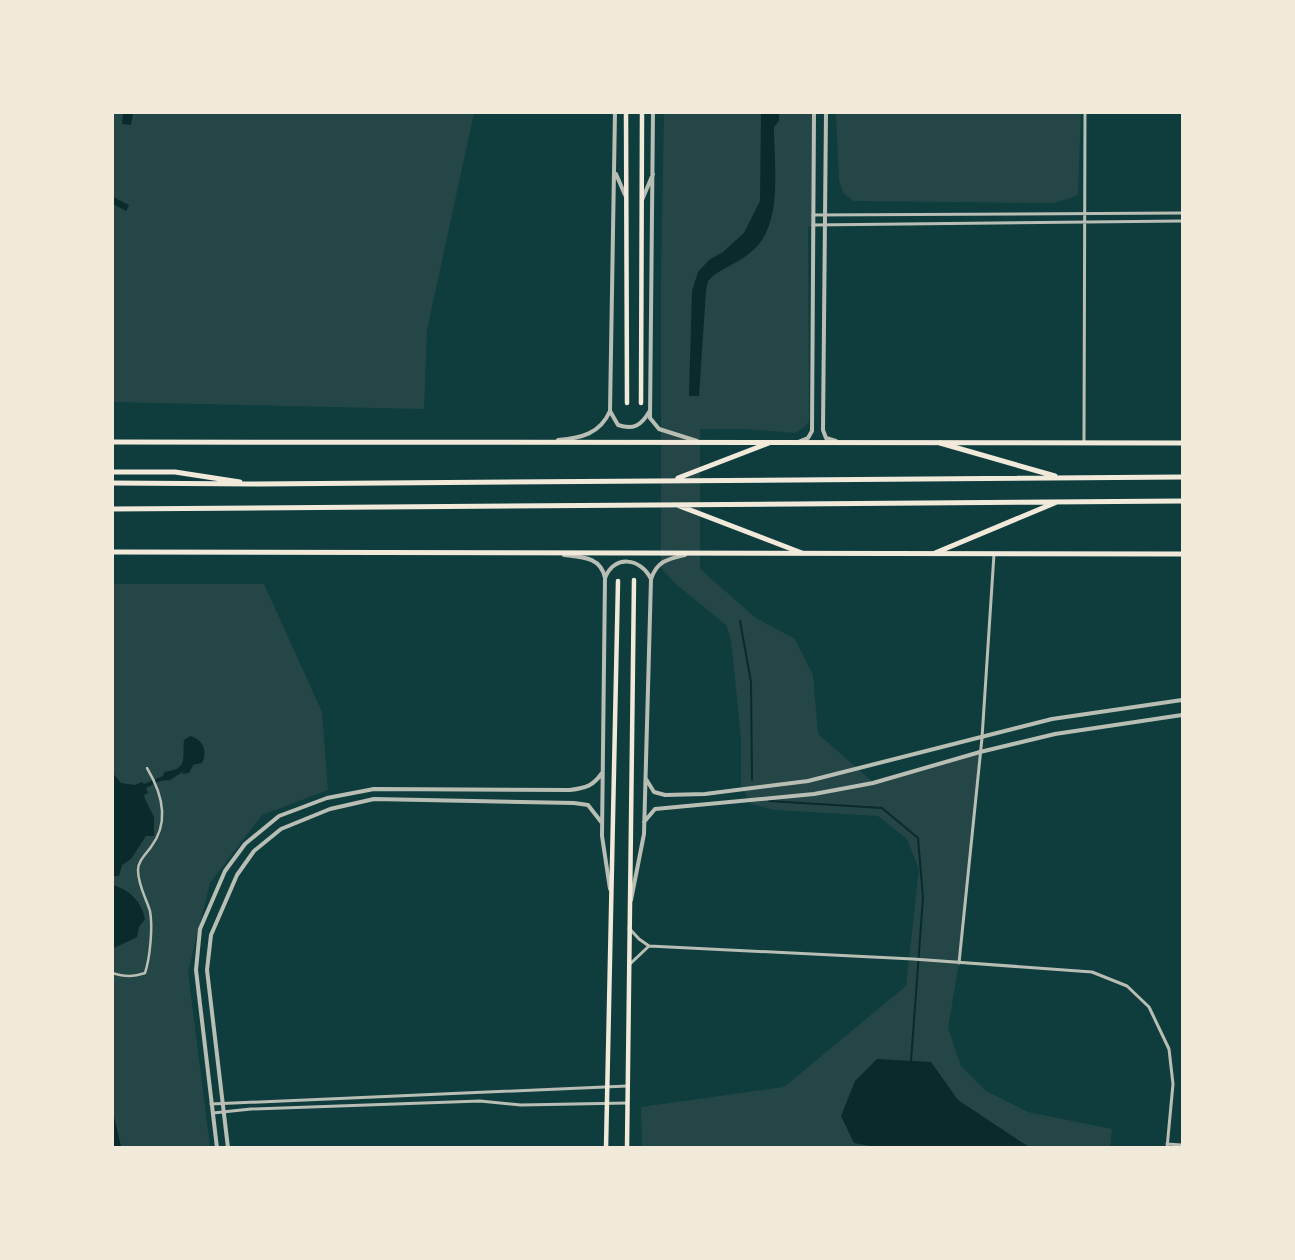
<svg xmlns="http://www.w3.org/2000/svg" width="1295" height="1260" font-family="'Varela Round',sans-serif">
	<rect width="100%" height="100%" fill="#0f3d3e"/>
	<path fill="#244646" d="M113 113H474L427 330 424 409 113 402Z
		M664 113H814L812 225 808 227 809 420 806 426 795 433 746 429H700V569L756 618 795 639 813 675 818 734 873 782 980 752 959 963 948 1028 961 1066 986 1091 1028 1112 1112 1129 1110 1147H642L641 1107 784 1087 906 986 919 869 907 839 878 816 775 810 751 804 741 786V739L731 640 726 625 676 584 661 568V280Z
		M836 113H1081L1078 193 1076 196 1054 203 854 201 844 194 839 181Z
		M113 584H264L322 712 328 790 262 815 210 883 188 972 210 1147H121L113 1113Z"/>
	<path fill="#0a2a2b" d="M123 113H133L131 125 122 124Z
		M761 113H779V121L774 127C774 162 782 216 759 244 749 257 728 266 714 275L708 281 706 290 699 396H689L692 291 698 272 709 260 723 252 744 233 760 201Z
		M113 197 129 205 126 211 113 204Z
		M190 736C203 739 208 751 202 763L193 765 189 773 182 774 184 771 170 780 160 781 146 788 148 793 144 795 145 799 154 817V836H146L131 859 122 865 119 876H113L112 772 121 783 135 785 142 782 144 784 163 776 164 772C189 769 182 759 184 740Z
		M112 885C129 889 142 902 145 919L139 927 137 937 114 948Z
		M877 1059 931 1062 958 1100 1029 1147 881 1148 854 1143 841 1116 855 1081Z
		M112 1112H113L121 1147H113Z"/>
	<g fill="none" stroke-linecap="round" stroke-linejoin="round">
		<path stroke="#0a2a2b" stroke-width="2" d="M740 621 751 682 752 780
			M769 801 882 808 918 838 923 898 911 1061"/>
		<path stroke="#b8beb3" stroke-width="2.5" d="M112 973C125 977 133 977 145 973 150 958 153 927 150 911 146 898 138 885 138 870 138 861 146 854 151 847 170 822 162 793 147 768"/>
		<path stroke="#b8beb3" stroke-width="3" d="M813 215 1182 213
			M813 225 1182 221
			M1084 442 1085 112
			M629 928 639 939 649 946 913 959 1092 972 1127 986 1149 1007 1169 1049 1173 1084 1167 1148
			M959 963 982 738 994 554
			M630 964 649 946
			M211 1104 627 1086
			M213 1113 251 1109 480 1101 521 1105 627 1103
			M1167 1144 1182 1145"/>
		<path stroke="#b8beb3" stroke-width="4" d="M653 112 650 418 659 429 697 441
			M826 112 823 430 826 438 836 441
			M616 174 625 195
			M642 200 653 174
			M610 411 618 425C633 430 641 426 649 412
			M558 440C581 438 600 434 610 411L615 112
			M798 442 808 438 812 431 814 112
			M564 555C582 557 601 557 605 578L602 836 610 889
			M605 578C614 554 641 558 651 579
			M646 779 654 792 665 795 705 794 808 781 1052 719 1182 700
			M644 822 655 809 814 794 873 783 980 752 1055 734 1182 715
			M631 900 644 834 651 579C657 561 668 559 685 555
			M217 1148 196 970 200 929 225 871 245 844 279 816 327 798 374 789 570 790C586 788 593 786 602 773
			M228 1148 207 970 211 935 237 875 254 851 281 829 330 809 374 799 574 803 588 805 602 823"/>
		<path stroke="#f1e9da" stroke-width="4.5" d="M626 112 627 403
			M641 403 642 112
			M606 1148 618 581
			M627 1148 634 580"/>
		<path stroke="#f1e9da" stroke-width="5" d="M112 442 1182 443
			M112 552 1182 554"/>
		<path stroke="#f1e9da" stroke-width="5" d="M940 443 1055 476
			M112 472H175L240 482
			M678 478 769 443
			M112 483 258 484 1182 477
			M677 505 802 553
			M112 509 1182 501
			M935 553 1057 502"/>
	</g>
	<rect width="1295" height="1260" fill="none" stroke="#f1e9da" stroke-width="228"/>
</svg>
